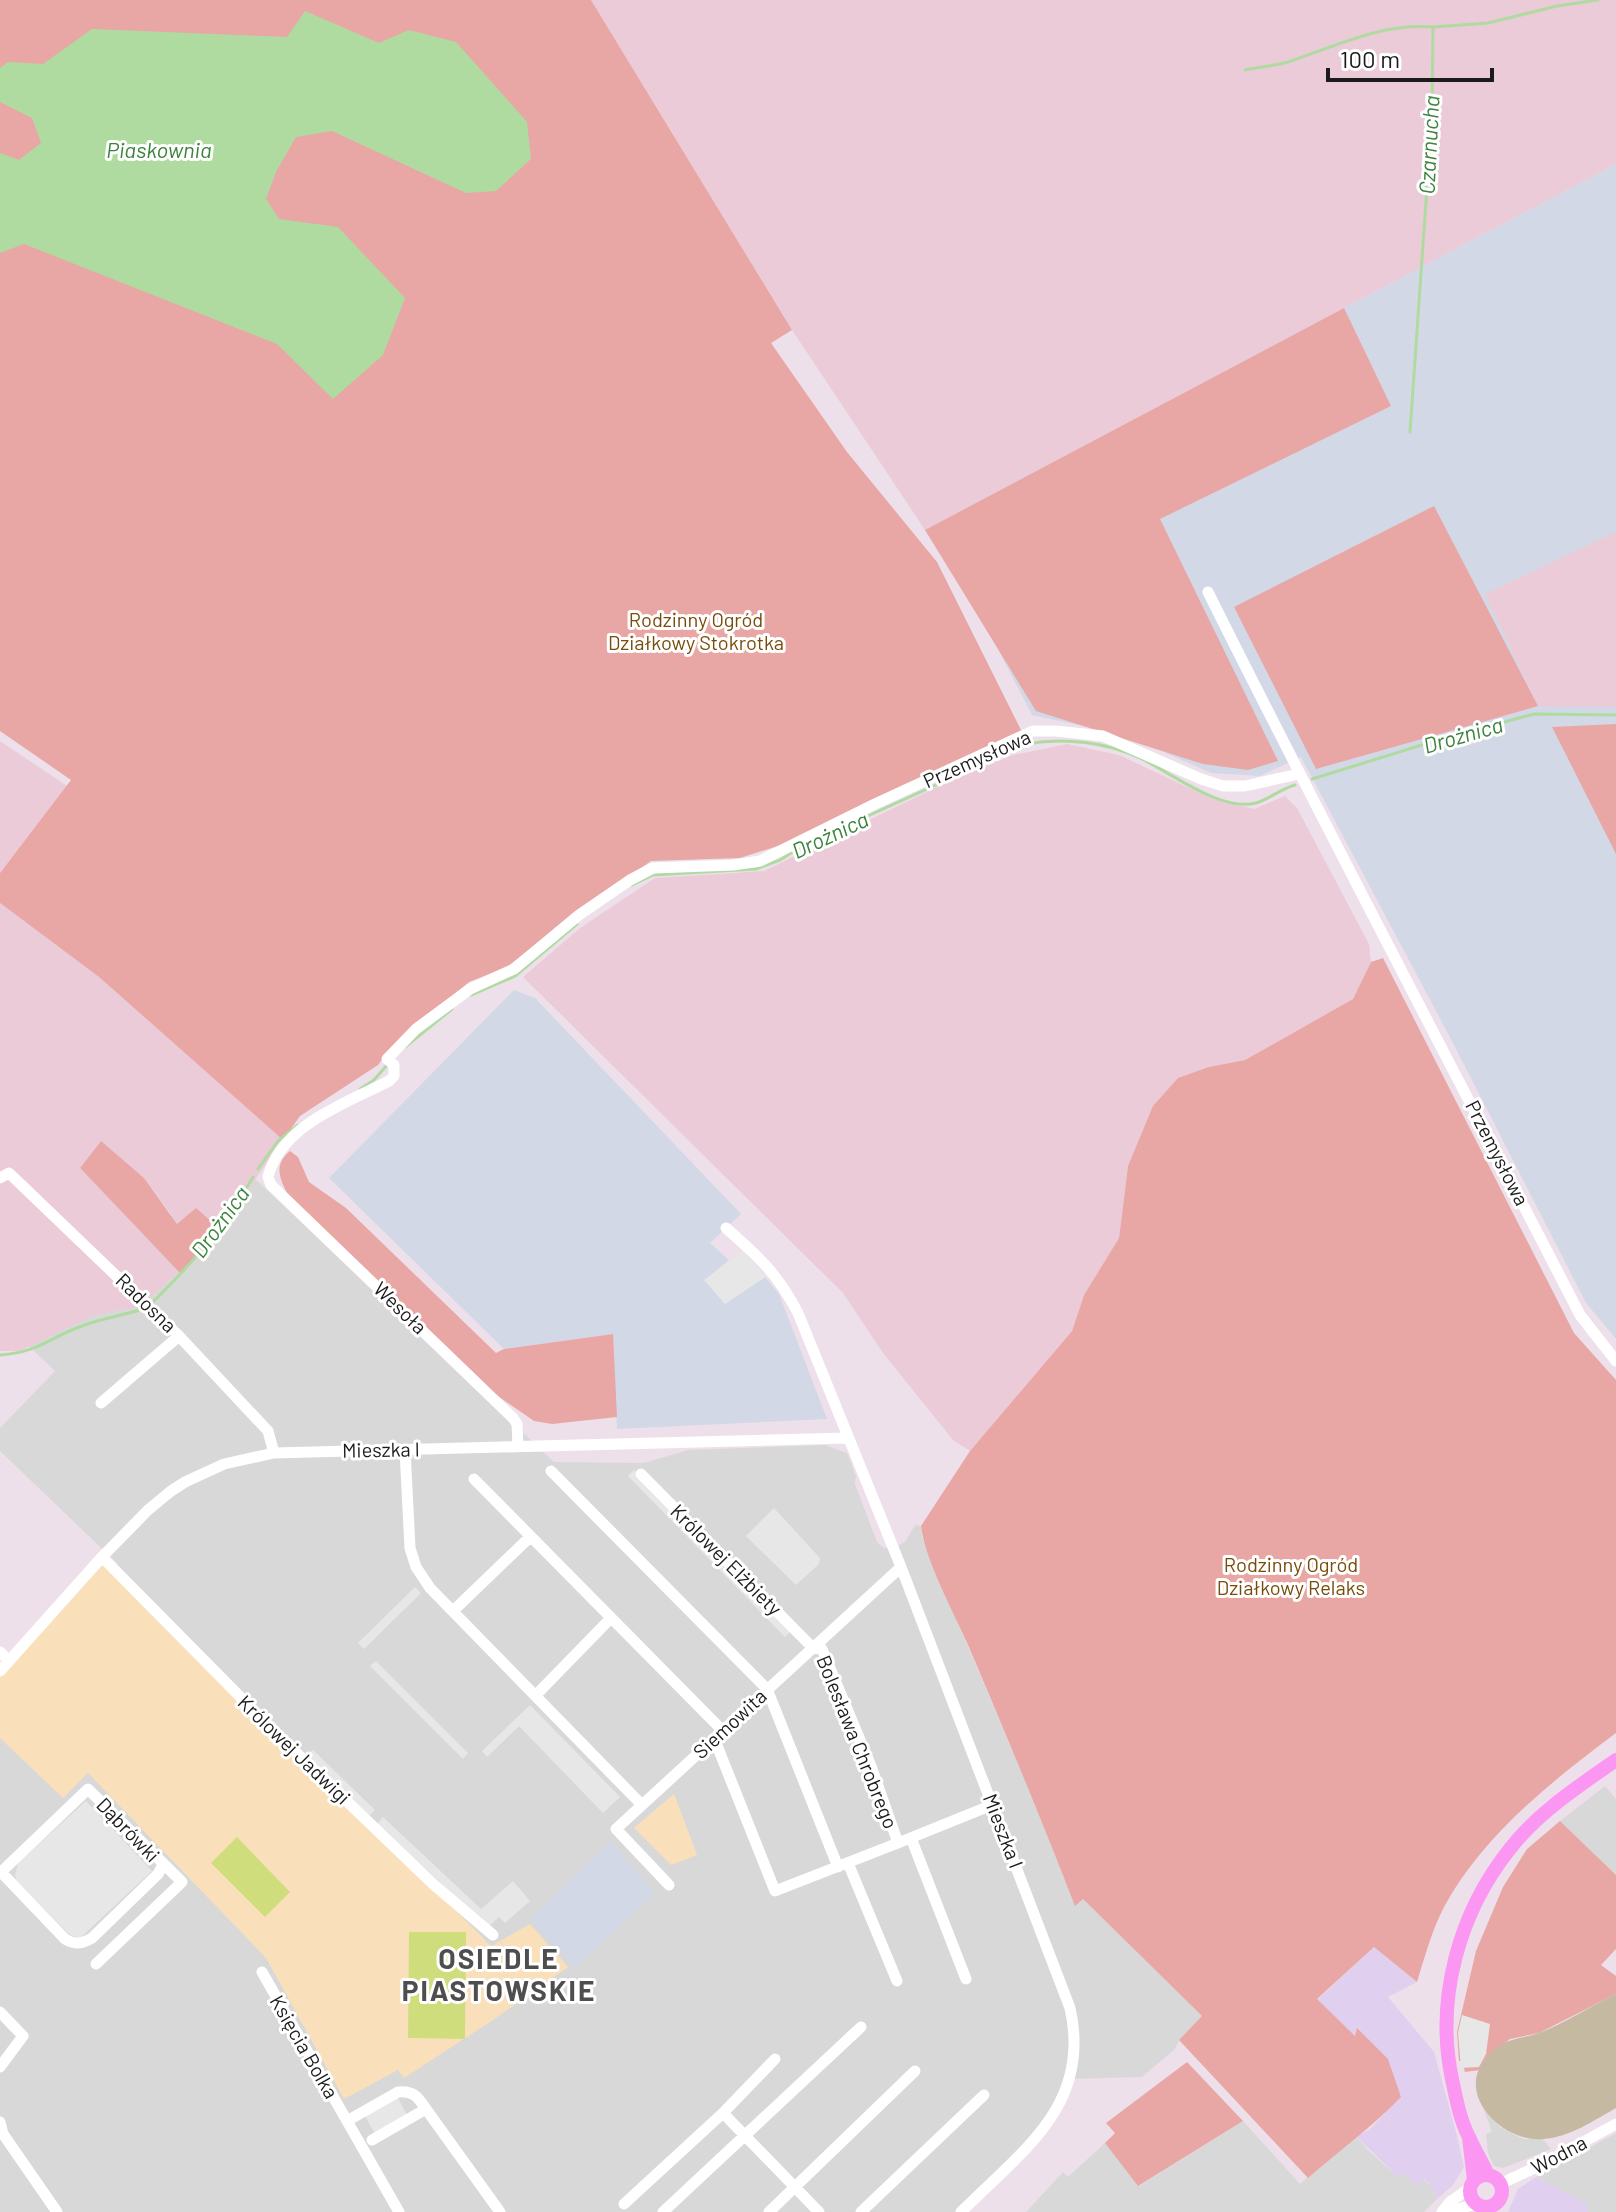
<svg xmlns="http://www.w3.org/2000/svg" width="1616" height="2212" font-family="Barlow,sans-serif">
	<rect width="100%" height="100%" fill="#ede0ea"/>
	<path fill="#d8d8d9" d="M247 1171 554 1462 644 1463 688 1450 825 1445 847 1453 856 1476 855 1484 877 1542 884 1548 897 1546 905 1542 915 1525 921 1526 922 1537 939 1579 1036 1806 1075 1905 1082 1898 1203 2017 1179 2040 1175 2049 1142 2077 1069 2079 1051 2117 959 2212H0V1692L118 1564 0 1451V1428L55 1371 0 1319Z
		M1605 1786 1616 1799V1875L1560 1821Z
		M1484 2110 1500 2127 1523 2139H1543L1551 2149 1503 2168 1494 2166 1488 2153 1486 2134 1492 2132Z
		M1243 2121 1300 2184 1356 2136 1368 2150 1399 2178 1403 2173 1424 2179 1433 2189 1436 2200 1424 2212H1026L1063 2172 1068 2177 1105 2143 1139 2186Z
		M1616 2133V2212H1588L1586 2203 1536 2177Z"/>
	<path fill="#e0cfee" d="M1374 1947 1417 1982 1388 1997 1434 2052 1456 2132 1464 2167 1453 2185 1436 2200 1433 2189 1425 2179 1416 2186 1404 2173 1399 2178 1356 2136 1369 2130 1401 2096 1357 2029 1356 2037 1317 2000Z
		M1536 2177 1586 2203 1588 2212H1508L1518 2189Z"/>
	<path fill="#d2d8e6" d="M1616 164V1339L1586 1303 1453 1043 1301 757 1260 776 1211 773 1126 735 1032 715 973 601 925 530Z
		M514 990 535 998 741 1214 710 1243 729 1260 705 1280 725 1304 765 1277 779 1294 827 1419 617 1429 612 1334 504 1349 329 1178Z
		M611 1841 618 1852 653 1891V1895L575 1967 530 1920Z"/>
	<path fill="#eccbd8" d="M591 0H1616V164L925 530 792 330Z
		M1616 532V707L1538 706 1485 594Z
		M0 741 67 786 0 873Z
		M1067 744 1119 755 1213 799 1254 809 1285 796 1297 808 1369 944 1371 962 1353 999 1245 1060 1209 1067 1128 1166 1119 1238 1084 1295 1072 1331 970 1451 953 1440 883 1353 843 1293 523 977 580 928 655 878 764 871 941 785 1013 755Z
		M0 903 99 977 283 1140 220 1229 196 1209 178 1224 144 1178 100 1142 80 1168 179 1272 140 1306 94 1315 20 1351H0Z"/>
	<path fill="#e8a7a5" d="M0 0H591L792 330 771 343 847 452 937 562 1022 732 784 844 740 858 651 861 570 917 507 967 469 982 390 1049 378 1065 300 1116 283 1140 99 977 0 903V873L71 780 0 731Z
		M1344 308 1391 406 1160 519 1278 761 1248 770 1203 764 1036 711 925 530Z
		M1434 506 1538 706 1316 769 1234 607Z
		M1616 724V854L1552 727Z
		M1383 958 1574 1333 1616 1380V1733C1552 1781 1483 1835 1444 1907 1432 1930 1425 1956 1417 1982L1374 1947 1317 1999 1355 2036 1357 2028 1388 2059 1401 2097C1372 2127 1340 2150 1308 2178L1179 2040 1202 2016 1083 1899 1075 1906C1041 1818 1005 1732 968 1645 954 1613 925 1560 921 1526L970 1451 1072 1331 1084 1295 1119 1238 1128 1166 1153 1106 1178 1078 1209 1067 1245 1060 1353 999 1371 962Z
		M101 1141 144 1178 177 1224 196 1208 220 1229 180 1273 80 1168Z
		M290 1151 298 1157 309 1182 346 1208 496 1353 504 1349 613 1334 617 1417 552 1424 534 1421 482 1385 287 1193C279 1177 274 1164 290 1151Z
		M1560 1821 1616 1875V1949L1601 1965 1616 1976V1994L1539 2033 1510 2039 1485 2059 1480 2070 1465 2072 1462 2061H1459L1457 2032 1476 1951 1503 1887 1527 1849Z
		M1187 2062 1243 2121 1138 2186 1105 2143 1115 2133 1106 2123Z"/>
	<path fill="#c6b9a1" d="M1616 1994V2108C1593 2121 1570 2137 1543 2139 1505 2143 1455 2097 1485 2059 1502 2038 1517 2040 1539 2033 1565 2023 1591 2006 1616 1994Z"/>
	<path fill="#f9e0bb" d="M102 1557 491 1946 530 1924 568 1967 496 2018 404 2078 398 2070 344 2099 266 1958 88 1773 63 1798 0 1738V1673Z
		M674 1794 697 1855 671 1865 634 1828Z"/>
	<path fill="#d0dd7d" d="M237 1837 290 1892 265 1917 211 1863Z
		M409 1932H466L465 2039 408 2038Z"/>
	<path fill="#e7e7e7" d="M743 1251 765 1277 725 1304 704 1280Z
		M634 1470 791 1631 785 1637 628 1476Z
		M774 1508 820 1558 819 1564 796 1585 746 1536Z
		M415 1587 421 1593 364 1649 358 1643Z
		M376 1661 468 1753 463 1759 370 1666Z
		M530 1705 620 1797 603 1813 519 1726 487 1757 482 1751Z
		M313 1750 375 1810 369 1816 306 1756Z
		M86 1801 152 1871 80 1938 70 1935 17 1881 15 1875 18 1863Z
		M383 1817 481 1909 513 1881 530 1901 505 1923 499 1917 488 1927 377 1824Z
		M1462 2015 1490 2024 1486 2054 1479 2067 1461 2068 1458 2033Z
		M398 2098 407 2115 375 2134 365 2116Z"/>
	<path fill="#afdba0" d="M305 11 379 43 409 30 456 42 527 122 531 159 496 191 466 193 332 131 296 137 276 172 266 199 279 219 338 227 405 298 383 355 333 399 277 344 24 244 0 253V153L19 160 41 143 32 118 0 102V68L8 62 43 64 92 29 287 37Z"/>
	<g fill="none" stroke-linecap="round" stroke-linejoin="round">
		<path stroke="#afdba0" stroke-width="3" d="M1245 70C1259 67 1274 66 1288 62 1337 46 1380 23 1433 27
			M1410 432 1432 115 1433 27 1488 23 1557 6 1598 0
			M1312 779 1438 740 1534 714 1616 715
			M632 885 653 875 756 869 780 860 804 845 1026 744C1064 737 1107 742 1142 759 1171 773 1221 812 1256 803 1269 799 1281 789 1295 785
			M471 995 515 976 577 924
			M405 1047 452 1009
			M360 1089 374 1080 387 1065
			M258 1169 278 1141 298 1125
			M153 1302C196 1259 223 1229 253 1177
			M0 1355C40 1352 48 1338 82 1326 102 1318 122 1316 142 1309"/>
		<path stroke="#fff" stroke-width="11" d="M1208 592C1329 835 1456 1074 1580 1315L1616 1361
			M0 1178 9 1173 179 1336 268 1431 274 1453
			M726 1228C759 1257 777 1273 798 1313L901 1567 1070 2008C1092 2105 1023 2150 961 2212
			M101 1403 179 1336
			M518 1446 517 1424 513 1418 271 1185 268 1177C281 1125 346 1103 389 1081L394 1076V1065L387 1059 416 1029 470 989 514 969 579 915 630 880 653 868 733 865 760 861 875 804 1033 731H1056L1103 736 1201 779 1223 786H1245L1299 774
			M405 1450 410 1548 416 1567 430 1588 642 1805
			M551 1471 767 1689 838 1867
			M641 1474 812 1647 822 1649 871 1766 898 1843 992 1805
			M474 1479 722 1730
			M102 1557 281 1738 433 1884 493 1935
			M453 1611 530 1537
			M0 1652 9 1661
			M0 1671 102 1557 148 1510 171 1491 185 1482 224 1464 274 1453 847 1438
			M536 1695 611 1618
			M714 1738 775 1891 898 1843
			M911 1838 966 1979
			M848 1863 897 1981
			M0 1871 65 1939C75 1945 82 1944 92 1938L158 1874 163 1865
			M0 1873 88 1789 182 1882 96 1964
			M669 1885 616 1829 901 1567
			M262 1972 399 2212
			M0 2012 23 2036 0 2067
			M426 2109 500 2212
			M723 2113 819 2212
			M347 2121 398 2092C413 2090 418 2097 426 2109L372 2140
			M0 2122 3 2134 57 2212
			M1500 2184 1543 2164 1616 2124
			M624 2204 723 2113 775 2059
			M663 2212 861 2027
			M769 2212 915 2071
			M861 2212 984 2095
			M1442 2212 1450 2202 1470 2188
			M1448 2212 1476 2204"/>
		<path stroke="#fb97f3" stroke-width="14" d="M1469 2138 1474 2180
			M1488 2175C1482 2161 1475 2151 1469 2137 1460 2120 1456 2098 1452 2079 1435 1999 1459 1913 1509 1850 1537 1813 1579 1786 1616 1760
			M1470 2191a16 16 0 1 1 32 0a16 16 0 1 1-32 0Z"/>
	</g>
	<g text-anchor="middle" stroke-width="6" stroke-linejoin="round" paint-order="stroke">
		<g font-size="20" fill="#774c0b" stroke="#fff">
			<text x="696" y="627">Rodzinny Ogród<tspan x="696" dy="23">Działkowy Stokrotka</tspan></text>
			<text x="1291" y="1572">Rodzinny Ogród<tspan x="1291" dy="23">Działkowy Relaks</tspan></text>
		</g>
		<g font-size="20" fill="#1b1b1b" stroke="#fff">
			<text transform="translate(977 759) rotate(-24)" y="7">Przemysłowa</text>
			<text transform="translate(1497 1153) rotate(63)" y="7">Przemysłowa</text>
			<text transform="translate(146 1303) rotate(44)" y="7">Radosna</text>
			<text transform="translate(400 1308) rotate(44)" y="7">Wesoła</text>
			<text transform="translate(381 1450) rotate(-1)" y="7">Mieszka I</text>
			<text transform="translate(726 1560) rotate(45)" y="7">Królowej Elżbiety</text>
			<text transform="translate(730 1724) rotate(-43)" y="7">Siemowita</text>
			<text transform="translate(857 1742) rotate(68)" y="7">Bolesława Chrobrego</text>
			<text transform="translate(294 1750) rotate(44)" y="7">Królowej Jadwigi</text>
			<text transform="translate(128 1830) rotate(46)" y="7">Dąbrówki</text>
			<text transform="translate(1003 1831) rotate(69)" y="7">Mieszka I</text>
			<text transform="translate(304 2047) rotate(60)" y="7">Księcia Bolka</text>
			<text transform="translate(1559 2155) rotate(-28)" y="7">Wodna</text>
		</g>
		<g font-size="22" font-style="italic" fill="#3b833c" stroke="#fff">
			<text transform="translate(1429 145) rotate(-87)" y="8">Czarnucha</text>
			<text x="159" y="158">Piaskownia</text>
			<text transform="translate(1463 735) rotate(-16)" y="8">Drożnica</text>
			<text transform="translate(830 835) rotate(-25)" y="8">Drożnica</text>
			<text transform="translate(220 1222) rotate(-54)" y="8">Drożnica</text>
		</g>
		<g font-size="28" font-weight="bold" letter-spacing="2" fill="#4e4e4e" stroke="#fff">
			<text x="499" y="1969">OSIEDLE<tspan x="499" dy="32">PIASTOWSKIE</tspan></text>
		</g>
	</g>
	<path d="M1328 68v12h164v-12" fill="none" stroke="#1b1b1b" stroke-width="4"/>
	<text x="1340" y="68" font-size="24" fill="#1b1b1b" stroke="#ffffff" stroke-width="6" paint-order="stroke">100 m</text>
</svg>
